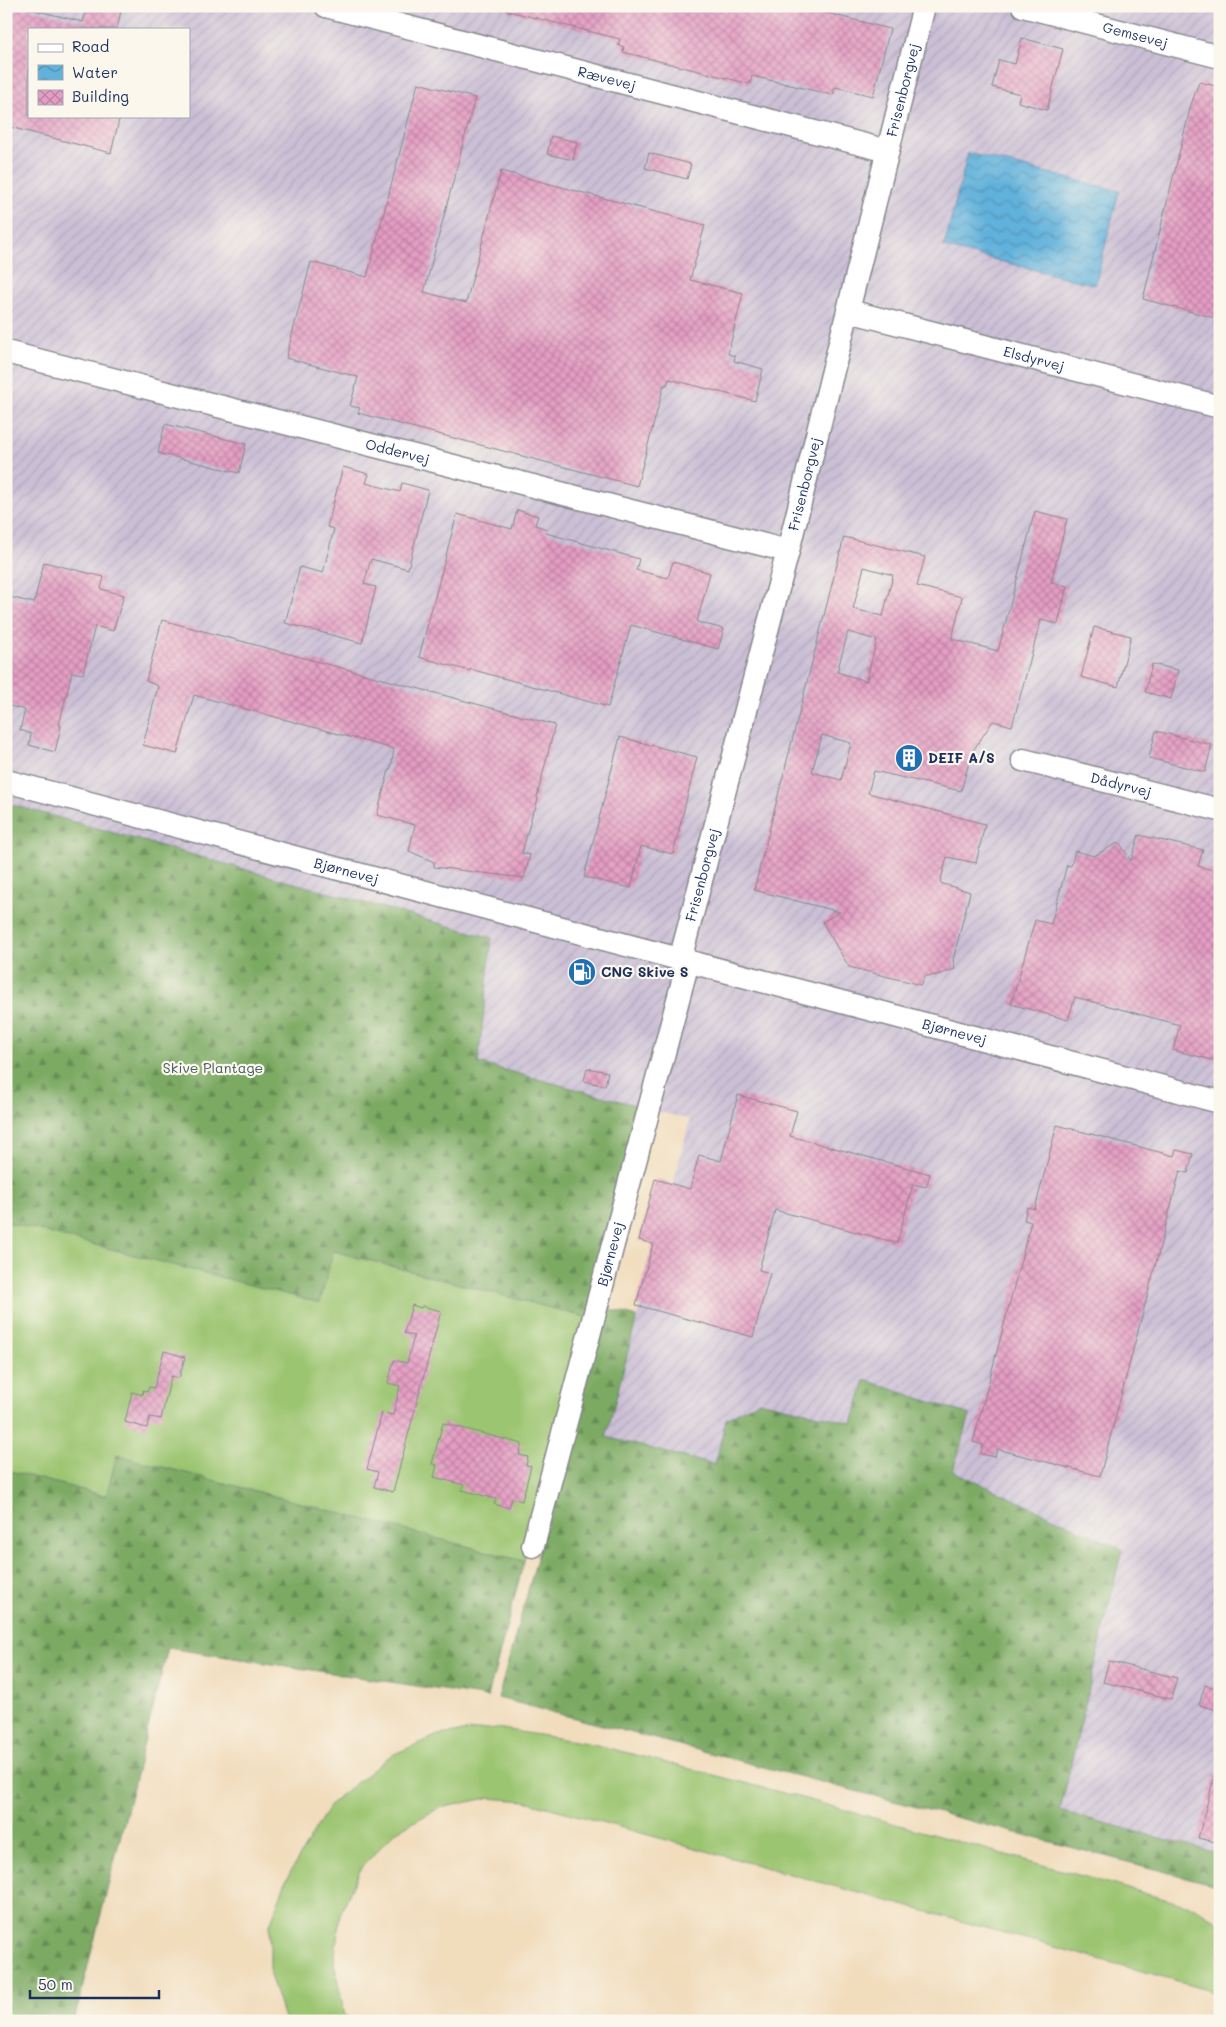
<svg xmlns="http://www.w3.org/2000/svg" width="1226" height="2027" font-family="Mali,sans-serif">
	<defs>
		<pattern id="industrial-furrows" width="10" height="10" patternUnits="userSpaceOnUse" patternTransform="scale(1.25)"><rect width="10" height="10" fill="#cbbfd5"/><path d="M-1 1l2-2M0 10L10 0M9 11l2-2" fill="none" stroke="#aea4b9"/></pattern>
		<pattern id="forest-firs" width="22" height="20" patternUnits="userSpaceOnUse" patternTransform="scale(1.25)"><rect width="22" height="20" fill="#7daa63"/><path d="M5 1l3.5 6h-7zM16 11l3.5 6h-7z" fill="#668b55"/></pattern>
		<pattern id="water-waves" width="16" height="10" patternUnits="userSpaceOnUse" patternTransform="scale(1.25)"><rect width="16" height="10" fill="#61b1db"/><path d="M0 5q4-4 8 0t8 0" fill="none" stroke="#4f90b5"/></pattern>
		<pattern id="building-cross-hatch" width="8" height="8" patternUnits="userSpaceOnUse" patternTransform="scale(1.25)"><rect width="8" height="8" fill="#e59ec3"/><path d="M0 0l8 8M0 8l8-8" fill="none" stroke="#b981a2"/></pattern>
	</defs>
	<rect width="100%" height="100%" fill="#fbf7ec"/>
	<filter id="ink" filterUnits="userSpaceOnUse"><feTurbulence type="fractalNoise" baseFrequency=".02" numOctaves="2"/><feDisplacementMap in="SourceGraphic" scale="10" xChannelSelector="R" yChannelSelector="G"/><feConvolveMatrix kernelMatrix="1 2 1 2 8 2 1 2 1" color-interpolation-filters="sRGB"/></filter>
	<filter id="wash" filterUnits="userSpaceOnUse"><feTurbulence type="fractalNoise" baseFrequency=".0096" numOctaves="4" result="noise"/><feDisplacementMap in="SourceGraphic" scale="20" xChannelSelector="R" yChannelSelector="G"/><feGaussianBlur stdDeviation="1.12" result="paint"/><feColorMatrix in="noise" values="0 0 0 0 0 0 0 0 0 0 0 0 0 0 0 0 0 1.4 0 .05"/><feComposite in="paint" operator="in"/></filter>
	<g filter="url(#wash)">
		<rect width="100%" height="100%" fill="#f1dcbc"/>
		<path fill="url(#industrial-furrows)" fill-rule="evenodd" d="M6 6H1220V1854L1059 1811 1122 1550 952 1471 970 1415 852 1423 759 1401 715 1465 606 1437 690 1120 478 1063 492 938 6 803ZM29 29H189V116H29Z"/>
		<path fill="url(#forest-firs)" stroke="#4c6c60" d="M6 803 492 938 478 1063 643 1107 588 1318 334 1251 320 1303 6 1222Z
			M607 1308 637 1317 606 1437 715 1465 726 1419 759 1401 852 1423 865 1380 970 1415 953 1471 1122 1549 1060 1811 1220 1854V1886L498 1698Z
			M117 1455 524 1561 488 1697 168 1648 74 2021H6V1470L106 1496Z"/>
		<path fill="#9cc571" stroke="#5c7a68" d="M6 1222 320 1303 333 1251 588 1318 524 1561 117 1455 106 1496 6 1470Z
			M496 1728 593 1744 795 1796 1197 1908 1220 1923V1999L1207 1989 525 1801 488 1798 439 1808 395 1832 361 1868 340 1914 334 1963 344 2012 348 2021H285L270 1975V1925L287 1878 331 1803 390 1756 438 1735Z"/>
		<path fill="url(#water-waves)" stroke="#3e709c" d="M968 153 1119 191 1095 285 944 247Z"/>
		<g id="blocks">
			<path fill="url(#building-cross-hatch)" fill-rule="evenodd" d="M6 6H18L83 22 87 6H122L117 29H29V116H120L111 153 6 126Z
				M509 6H799L890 29 873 96 835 87 833 95 752 76 750 84 623 52 624 47 618 45 620 39 508 11Z
				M1022 38 1063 49 1047 110 1018 102 1020 94 992 87 999 60 1015 64Z
				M1199 82 1220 87V311L1215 318 1143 299 1191 105Z
				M418 83 475 98 424 292 466 303 501 171 705 225 690 280 743 293 728 354 735 356 734 361 763 369 755 401 669 379 667 385H664L637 486 358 413 360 408 350 406 358 377 286 358 311 262 367 277Z
				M551 136 577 142 573 160 547 154Z
				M649 153 691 164 687 179 645 168Z
				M165 424 246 444 239 473 158 453Z
				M343 467 369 474 366 483 400 492 402 483 428 490 408 569 371 559 364 584 376 587 362 643 285 623 300 567 323 573 334 529 327 527Z
				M517 510 538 516 535 525 547 529 546 533 639 559 636 570 668 578 673 562 710 573 697 622 724 629 718 649 631 625 608 707 470 669V671L419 657 457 514 512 529Z
				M1035 511 1067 519 1051 582 1067 586 1058 624 1041 620 1012 726 993 721 972 752 961 791 874 771 868 793 985 824 976 863 947 857 940 883 970 892 953 960 955 969 937 975 925 976 921 985 849 967 822 922 840 912 754 890 844 537 925 557 917 586 962 597 952 639 998 651ZM864 567 893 575 883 616 853 609ZM848 632 877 640 866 681 837 672ZM822 735 851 743 841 780 812 772Z
				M44 562 104 577 101 589 124 595 113 631 95 626 83 674 72 672 59 725 61 726 55 752 29 745 31 734 20 730 25 710 6 705V596L34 603Z
				M162 620 555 725 537 797 538 799 535 810 533 811 522 853 530 855 524 878 434 867V862L409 851 415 825 377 815 389 770 391 768 394 749 194 695 177 754 143 745 158 686 146 681Z
				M1094 627 1131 636 1118 687 1081 677Z
				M1152 664 1178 670 1171 699 1145 692Z
				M1156 731 1212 745 1205 772 1149 758Z
				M620 737 697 757 673 854 641 846 631 888 584 877Z
				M1139 835 1203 850 1198 866 1220 872V1062L1173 1050 1180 1025 1075 997 1068 1020 1011 1004 1035 920 1051 924 1067 865 1071 866 1075 851 1094 856 1119 842 1131 861Z
				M587 1068 608 1072 605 1086 584 1081Z
				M738 1095 797 1111 790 1136 930 1174 926 1187 913 1184 897 1243 775 1210 759 1270 770 1273 753 1337 636 1305 653 1244 639 1240 655 1179 690 1189 699 1155 721 1161Z
				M1057 1125 1174 1156 1176 1150 1193 1154 1188 1173 1180 1171 1100 1476 997 1449 995 1457 981 1454 983 1445 973 1442 1031 1222 1024 1220 1027 1207 1035 1209Z
				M412 1305 421 1308 422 1306 441 1311 393 1492 374 1487 378 1472 367 1469 382 1413 393 1415 400 1386 388 1383 394 1360 407 1363 414 1336 404 1333Z
				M164 1351 185 1357 179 1378 171 1376 161 1419 150 1417 147 1428 125 1422 132 1392 142 1395 143 1390 147 1392 149 1387 154 1388Z
				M443 1423 522 1444 519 1455 528 1457 526 1465 531 1466 522 1501 512 1498 509 1508 494 1504 496 1499 462 1490 464 1485 434 1477 437 1465 432 1464Z
				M1109 1661 1177 1678 1171 1699 1103 1682Z
				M1205 1685 1220 1689V1711L1199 1705Z
				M1215 1774 1220 1775V1843L1198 1838Z"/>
		</g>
	</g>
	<g filter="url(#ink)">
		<use href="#blocks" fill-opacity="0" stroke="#86868d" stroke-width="1"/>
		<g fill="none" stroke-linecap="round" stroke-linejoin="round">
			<defs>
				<g id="minor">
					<path id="s1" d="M326 6 888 151"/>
					<path id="s2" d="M1023 6 1220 57"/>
					<path id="s3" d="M849 311 1220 407"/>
					<path id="s4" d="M6 352 788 551"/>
					<path id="s5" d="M1023 760 1220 810"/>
					<path id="s6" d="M6 781 1220 1102"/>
					<path id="s7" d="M680 960 788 551 924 6"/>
					<path id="s8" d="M533 1546 688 962"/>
				</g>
			</defs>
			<use href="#minor" stroke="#86868d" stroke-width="25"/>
			<use href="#minor" stroke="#fff" stroke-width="22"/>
		</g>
	</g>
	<defs>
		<symbol id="building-disc" viewBox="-11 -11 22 22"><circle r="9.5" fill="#1f6fb2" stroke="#fbf7ec"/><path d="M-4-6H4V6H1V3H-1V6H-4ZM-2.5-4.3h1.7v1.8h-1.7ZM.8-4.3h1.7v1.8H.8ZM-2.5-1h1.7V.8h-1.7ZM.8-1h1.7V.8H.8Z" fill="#fff"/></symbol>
		<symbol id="fuel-disc" viewBox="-11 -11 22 22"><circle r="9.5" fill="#1f6fb2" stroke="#fbf7ec"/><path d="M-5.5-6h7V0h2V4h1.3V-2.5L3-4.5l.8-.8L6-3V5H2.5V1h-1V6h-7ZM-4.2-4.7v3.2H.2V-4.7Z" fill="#fff"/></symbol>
	</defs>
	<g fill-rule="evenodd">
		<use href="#building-disc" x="893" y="742" width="32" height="32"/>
		<use href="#fuel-disc" x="566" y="956" width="32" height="32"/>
	</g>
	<g text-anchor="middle" stroke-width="4.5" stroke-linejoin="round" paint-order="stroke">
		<g font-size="14" fill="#1b2f5e" stroke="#fbf7ec">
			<text dy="5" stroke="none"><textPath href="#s2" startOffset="116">Gemsevej</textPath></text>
			<text dy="5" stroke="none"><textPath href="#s1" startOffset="290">Rævevej</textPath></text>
			<text dy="5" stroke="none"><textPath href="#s7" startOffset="898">Frisenborgvej</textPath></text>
			<text dy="5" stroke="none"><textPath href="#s3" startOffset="191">Elsdyrvej</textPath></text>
			<text dy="5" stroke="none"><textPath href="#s4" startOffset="404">Oddervej</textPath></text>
			<text dy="5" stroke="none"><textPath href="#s7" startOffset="492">Frisenborgvej</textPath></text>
			<text dy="5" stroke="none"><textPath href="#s5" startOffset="101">Dådyrvej</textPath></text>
			<text dy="5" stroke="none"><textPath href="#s6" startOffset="352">Bjørnevej</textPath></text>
			<text dy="5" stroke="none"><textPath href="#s7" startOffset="88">Frisenborgvej</textPath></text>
			<text dy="5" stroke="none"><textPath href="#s6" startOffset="981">Bjørnevej</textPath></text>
			<text dy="5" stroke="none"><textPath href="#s8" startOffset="302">Bjørnevej</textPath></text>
		</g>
		<g font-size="14" font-weight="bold" fill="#1b2f5e" stroke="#fbf7ec" text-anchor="start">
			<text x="928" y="763">DEIF A/S</text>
			<text x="601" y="977">CNG Skive S</text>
		</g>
		<g font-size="14" fill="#425c64" stroke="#fbf7ec">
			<text x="213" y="1073">Skive Plantage</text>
		</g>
	</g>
	<rect width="1226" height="2027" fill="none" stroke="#fbf7ec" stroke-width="25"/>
	<rect x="28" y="28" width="162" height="90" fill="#fbf7ec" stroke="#a1a7b3"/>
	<rect x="38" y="44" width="25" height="8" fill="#ffffff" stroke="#a1a7b3"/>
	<text x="72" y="52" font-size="15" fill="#1b2f5e">Road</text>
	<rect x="38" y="65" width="25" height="15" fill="url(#water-waves)" stroke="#a1a7b3"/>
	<text x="72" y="78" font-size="15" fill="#1b2f5e">Water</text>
	<rect x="38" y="90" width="25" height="15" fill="url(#building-cross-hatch)" stroke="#a1a7b3"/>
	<text x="72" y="102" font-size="15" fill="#1b2f5e">Building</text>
	<path d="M30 1990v8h129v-8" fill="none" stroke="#1b2f5e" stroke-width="2.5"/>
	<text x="38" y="1990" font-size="15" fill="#1b2f5e" stroke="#fbf7ec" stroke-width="4" paint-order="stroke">50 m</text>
</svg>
